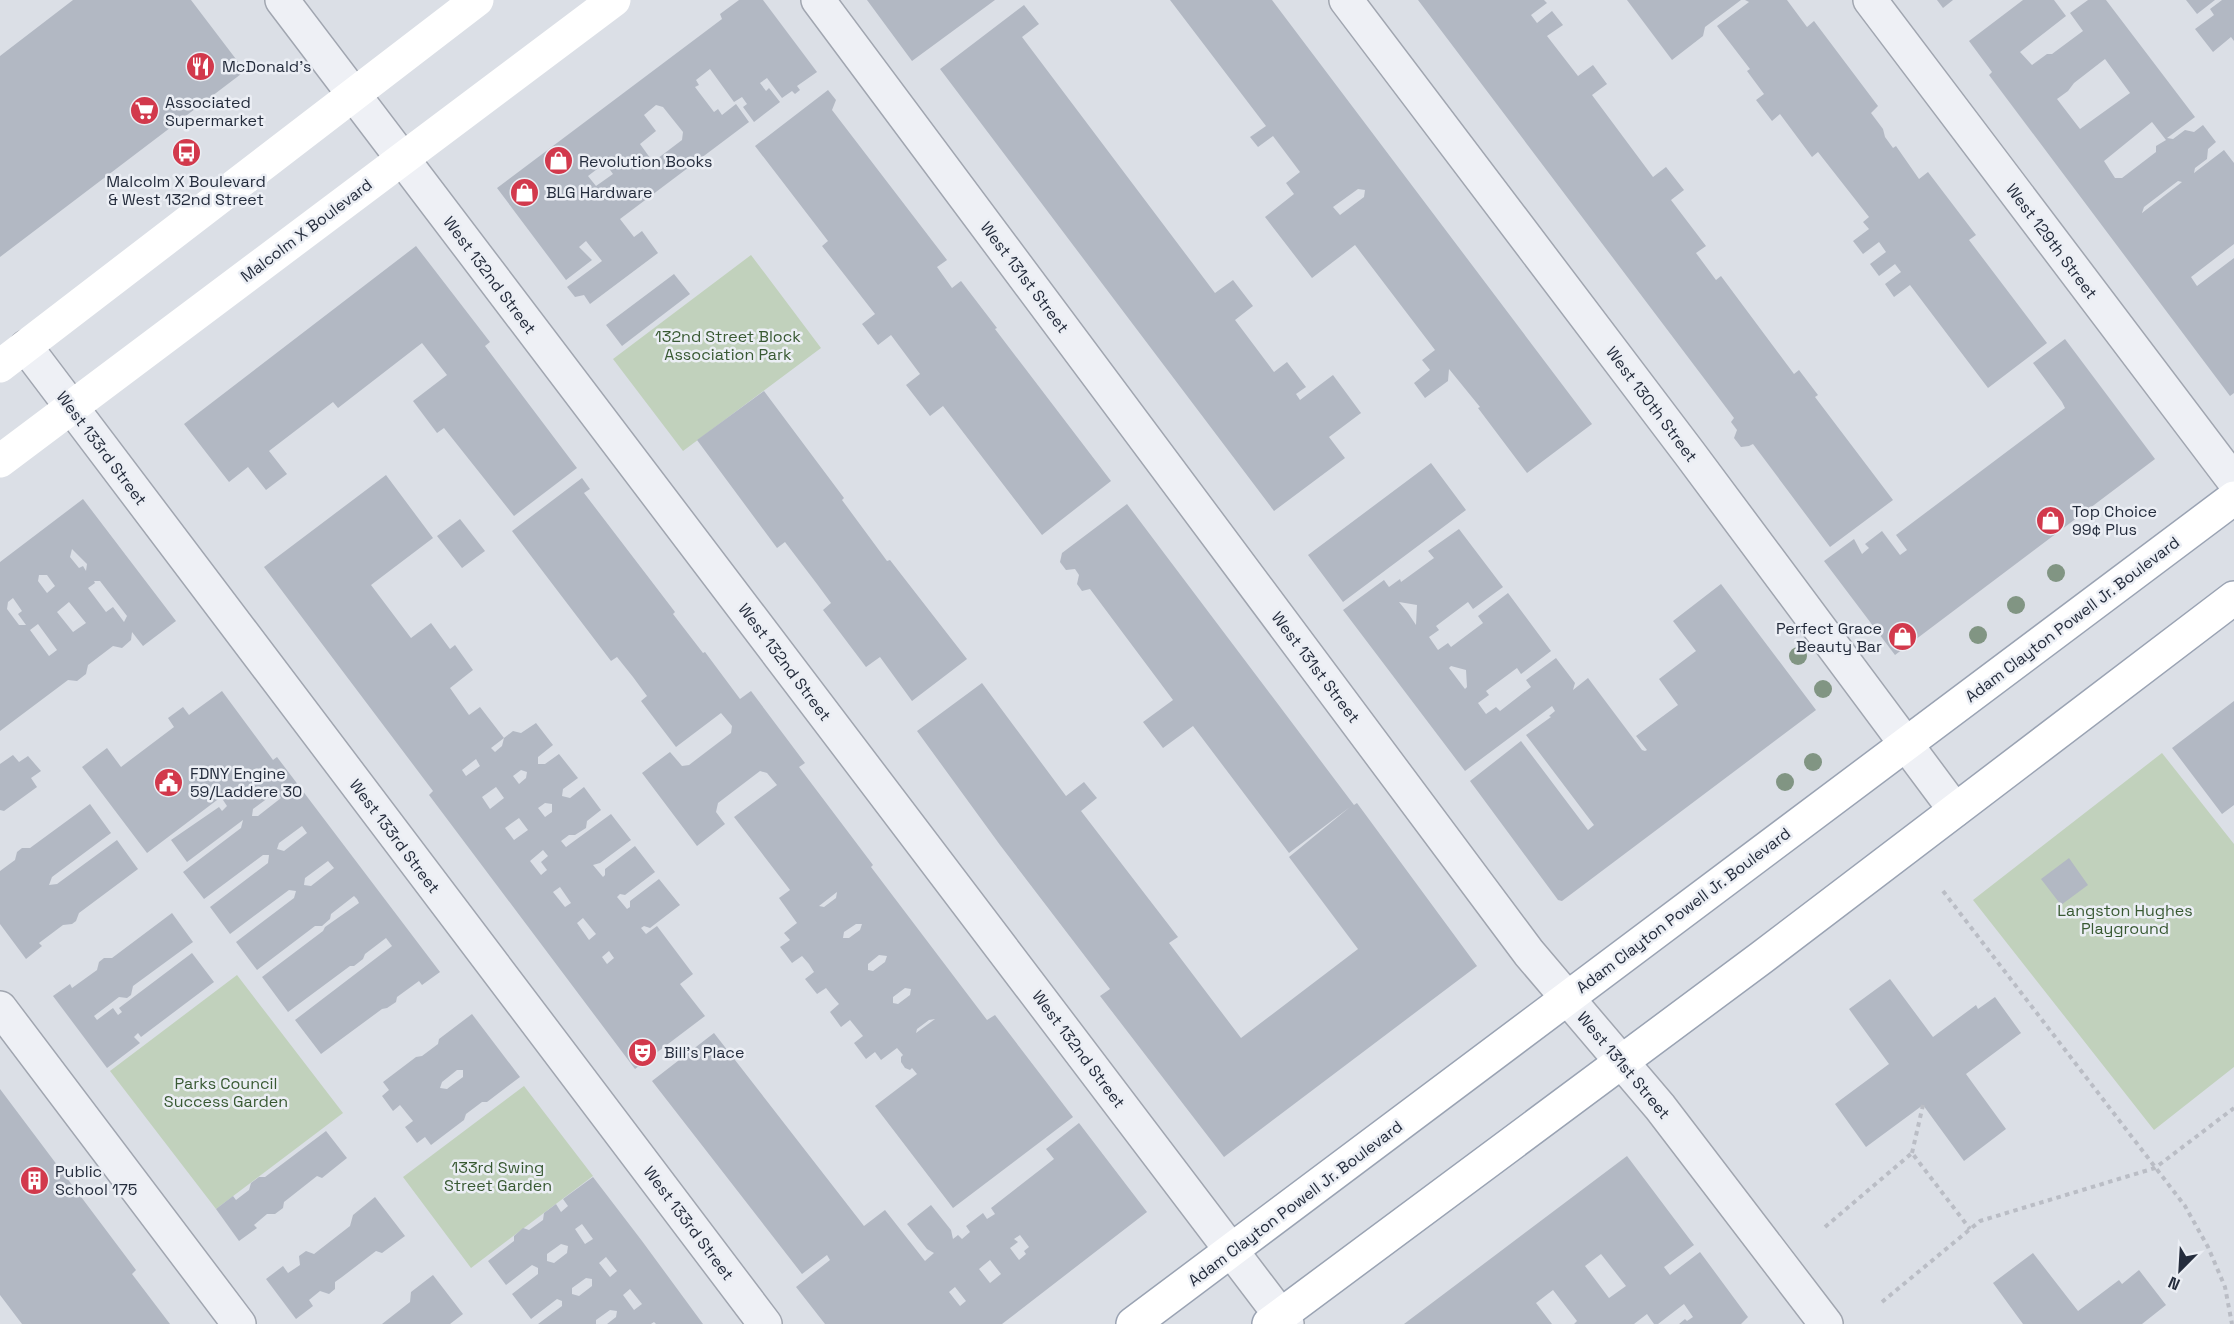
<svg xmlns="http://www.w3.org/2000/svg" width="2234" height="1324" font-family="'Space Grotesk',sans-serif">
	<rect width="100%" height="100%" fill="#dbdfe6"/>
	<path fill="#c1d1bc" d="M751 255 821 348 683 451 613 359Z
		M2162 753 2234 844V1067L2154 1130 1973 900Z
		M237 975 343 1113 216 1209 110 1071Z
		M524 1086 593 1176 471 1268 403 1177Z"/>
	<path fill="#b2b8c3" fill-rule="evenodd" d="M73 0H191L245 71 0 257V56Z
		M739 0H763L817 72 797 86 800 90 795 94 792 91 782 98 767 78 760 83 766 91 769 88 780 102 754 122 743 107 747 104 742 97 734 102 710 69 696 80 699 85 695 87 714 112 718 109 722 115 736 104 749 122 620 219 634 237 642 231 658 253 590 304 584 295 575 297 567 287 602 261 586 241 579 247 592 260 566 280 497 188 722 19 720 14ZM656 105 663 107 683 132 682 140 653 162 640 144 656 131 644 115ZM605 163 613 174 596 186 588 176Z
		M867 0H995L912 61Z
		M1170 0H1272L1592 424 1527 473 1478 408 1480 407 1449 369 1448 381 1425 398 1414 383 1430 370 1422 360 1435 350 1355 245 1312 278 1265 217 1294 194 1286 183 1300 172 1273 136 1258 147 1250 137 1266 126ZM1358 189 1365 190 1364 197 1340 215 1333 207Z
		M1418 0H1544L1547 3 1531 15 1537 23 1552 11 1563 25 1547 36 1578 76 1593 65 1607 84 1592 95 1653 177 1666 167 1684 190 1671 200 1706 246 1696 253 1716 280 1721 276 1794 374 1799 370 1818 395 1815 397 1893 500 1830 547 1753 444 1749 446 1741 447 1734 438 1737 430 1731 422 1734 418Z
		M1627 0H1741L1705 27 1703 36 1672 60Z
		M1745 0H1787L1807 27 1814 21 1878 106 1871 113 1883 129 1885 137 1893 148 1896 146 1919 179 1928 172 1976 235 1969 240 2047 343 1988 388 1910 285 1894 297 1885 284 1901 272 1895 264 1879 276 1870 264 1886 252 1879 242 1863 254 1853 241 1869 229 1863 222 1869 217 1818 152 1812 157 1780 114 1772 121 1756 100 1764 94 1747 71 1750 69 1717 26 1749 2Z
		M1937 0H1953L1943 8Z
		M2023 0H2054L2066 16 2020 52 2032 65 2047 54H2052L2083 31 2070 13 2088 0H2106L2195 117 2167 138 2173 139 2185 130 2194 132 2203 125 2216 142 2208 149 2207 159 2195 168 2194 173 2224 150 2234 163V244L2191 277 2197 286 2234 258V393L2230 396 1989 75 1992 72 1969 41ZM2105 59 2130 93 2080 129 2057 99 2068 91 2074 83ZM2152 122 2166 140 2156 146V152L2122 178H2115L2104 161ZM2178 181 2182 182 2142 213 2144 207Z
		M2186 0H2215L2197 14Z
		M2222 0H2234V41L2231 37 2213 52 2195 29 2214 15 2210 9Z
		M1024 5 1039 24 1022 37 1215 293 1233 280 1253 306 1235 320 1274 372 1287 362 1306 387 1296 394 1300 400 1333 375 1361 413 1329 437 1345 458 1274 511 940 69Z
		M828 90 836 100 832 110 947 260 937 267 952 288 961 281 997 328 995 329 1111 481 1042 535 943 406 930 416 906 385 920 374 891 335 878 345 862 324 875 314 822 246 828 241 755 146Z
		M416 246 490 342 485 346 577 468 514 516 444 428 437 433 413 401 447 375 422 343 338 408 333 402 269 451 287 474 266 490 248 467 229 482 184 424Z
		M674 274 690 294 622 346 606 325Z
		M2065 339 2155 459 1895 655 1824 561 1854 539 1862 554 1869 548 1865 544 1882 531 1900 555 1907 550 1896 535 2065 408 2062 402 2033 363Z
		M764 391 844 498 842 500 887 561 890 560 967 659 912 701 880 657 866 667 823 610 831 603 817 584 785 542 777 548 697 440Z
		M1431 463 1466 510 1343 602 1308 555Z
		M386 475 433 538 371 585 411 638 431 623 450 649 455 645 473 670 450 688 469 715 480 707 504 738 491 748 495 752 502 746 504 738 513 731 521 733 536 723 553 745 538 757V764H545L559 754 578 778 563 789 562 796 570 798 584 787 601 810 587 821 586 828 575 835H569L561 841 566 847 611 814 631 840 600 863 593 865 603 877 605 875V869L635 846 655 872 625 895 620 894 617 897 627 909 630 907V901L659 879 680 905 650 928 644 926 641 928 646 934 657 926 693 974 680 984 705 1016 635 1069 429 795 433 791 264 567ZM476 759 480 766 466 776 462 770ZM521 770 527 772 526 778 519 784 513 776ZM496 787 504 798 490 809 482 797ZM545 803 552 804V812L545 817 538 808ZM519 818 528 830 514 840 505 828ZM543 850 548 856 541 862 547 870 541 875 530 861ZM560 887 571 903 565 907 553 892ZM583 918 596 934 589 940 577 923ZM609 951 614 958 607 964 602 957Z
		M582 478 590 489 584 493 675 612 673 614 703 653 705 652 740 699 751 691 805 763 799 767 873 865 871 867 987 1020 995 1015 1073 1117 953 1208 875 1106 917 1074 912 1068 910 1070 905 1068 901 1062V1057L903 1055 897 1048 881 1060 875 1052 866 1059 854 1043 863 1036 850 1020 841 1027 830 1012 839 1004 833 997 826 988 817 994 805 979 814 972 809 964 802 956 792 963 780 947 790 940 784 933 797 923 779 898 790 890 734 817 777 785 767 773 760 771 718 803 716 812 725 824 697 846 642 773 670 752 682 766 689 765 731 733 732 726 721 713 676 747 641 701 647 696 633 677 617 657 611 661 512 531ZM837 892 836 898 824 907 819 906ZM856 924H862L860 930 849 938H843L844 932ZM879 955 887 956 885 962 873 971 868 970V964ZM905 988 911 989 910 995 898 1004 893 1003V997ZM935 1019 916 1033 917 1029 929 1020Z
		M83 499 176 621 143 646 132 632 131 640 122 648 113 646 88 665 86 674 77 681 68 680 0 731V562ZM72 549 87 564 86 571 83 566 79 568 70 557ZM39 575H47L55 586 47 593 38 581ZM94 581H100L127 616 124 622 113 607 106 612 88 588 95 583ZM13 598 22 611 18 614 26 625H19L7 609 8 602ZM69 602 86 623 73 632 57 612ZM38 624 57 650 49 656 30 630Z
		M1127 504 1354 805 1357 803 1477 966 1224 1157 1100 996 1110 989 1000 845 917 731 982 683 1066 796 1084 782 1097 798 1081 811 1178 937 1169 943 1241 1038 1358 949 1289 857 1350 807 1289 853 1193 726 1163 748 1143 722 1173 700 1090 589 1082 591 1077 584 1079 575 1075 569 1066 570 1060 562 1062 553Z
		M460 519 485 551 462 568 437 536Z
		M1459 529 1503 587 1473 609 1468 602 1436 626 1439 630 1429 637 1438 650 1448 643 1451 647 1483 623 1478 616 1508 593 1551 651 1521 674 1517 668 1486 691 1489 695 1478 703 1486 714 1496 707 1500 711 1531 687 1526 680 1556 658 1575 683 1573 690 1588 678 1642 750 1645 751 1647 750 1636 736 1678 705 1659 679 1696 651 1673 621 1721 584 1816 710 1562 901 1558 900 1470 781 1521 741 1588 830 1594 825 1526 735 1551 717 1549 716 1555 711 1552 706 1465 771 1343 610 1384 580 1389 587 1400 579 1401 582 1434 558 1428 551ZM1399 602 1417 605 1416 625 1408 613ZM1451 666 1466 670 1467 687 1465 689 1449 668Z
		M222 691 273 760 277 757 440 972 422 985 419 981 397 997 396 1002 387 1008 382 1009 321 1054 295 1020 392 946 386 938 365 954 363 959 354 966H350L288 1012 262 977 323 931 325 927 359 903 357 899 354 896 331 914 330 919 322 926H315L257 970 236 942 294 898 296 891 289 890 230 934 210 907 268 863 269 855H263L204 899 183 872 241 828 243 820 187 862 171 840 219 807 222 811 227 806 221 797 147 853 82 767 107 748 121 767 174 727 168 718 183 707 189 715ZM276 792 281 798 258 816H252L253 809ZM302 826 307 833 284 851 277 849 279 843ZM328 861 334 868 311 886 304 885 305 878Z
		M2234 701V805L2222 814 2172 748Z
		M13 755 19 762 28 756 41 771 31 778 37 787 4 811 0 810V764Z
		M90 804 111 833 52 877 49 885 57 884 117 840 138 869 79 913 76 921 72 924 63 925 39 943 42 946 26 959 0 924V871L15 860 17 852 22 848H30Z
		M2069 858 2088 885 2061 905 2041 879Z
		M172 913 193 942 133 986 131 995 127 998 119 997 94 1016 97 1020 113 1008 118 1015 122 1012 119 1008 192 953 214 982 141 1037 138 1033 134 1037 140 1043 107 1068 53 996 70 984 72 988 97 970 99 962 104 958H112Z
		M1890 979 1933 1037 1976 1005 1978 1009 1995 997 2021 1033 1966 1074 2006 1129 1964 1161 1923 1105 1866 1147 1835 1104 1889 1064 1849 1009Z
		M472 1014 520 1077 487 1102H482L466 1114 464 1120 431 1145 425 1137 417 1143 405 1127 413 1121 400 1105 393 1111 382 1096 389 1090 383 1082 416 1057 422 1056 438 1044 439 1039ZM457 1070H463V1077L447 1089 440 1088 442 1082Z
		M714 1033 864 1226 885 1210 925 1261 934 1253 927 1249 907 1224 931 1205 951 1230 953 1239 958 1235 962 1239 970 1232 966 1226 983 1213 987 1219 995 1214 991 1208 1054 1159 1046 1149 1079 1123 1147 1212 1002 1324H825L796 1287 830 1260 827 1255 802 1274 652 1081ZM1020 1235 1029 1247 1024 1251 1026 1254 1019 1260 1010 1248 1018 1242 1014 1239ZM990 1260 1001 1274 990 1283 979 1269ZM955 1287 966 1301 960 1306 949 1292Z
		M0 1089 136 1270 132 1274 170 1324H22L0 1295Z
		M326 1131 347 1158 322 1178 317 1176 284 1202 283 1208 275 1214H267L254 1225 257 1228 239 1241 216 1209 233 1196 236 1200 249 1190 251 1183 259 1177H265Z
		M1627 1156 1694 1245 1664 1267 1670 1275 1700 1252 1748 1317 1741 1324H1679L1685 1319 1687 1321 1693 1317 1684 1304 1658 1324H1654L1647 1314 1634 1324H1574L1577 1321 1553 1290 1536 1303 1552 1324H1404ZM1601 1254 1626 1286 1609 1298 1585 1266Z
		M593 1177 642 1241 703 1324H656L654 1322 651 1324H607L616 1317 617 1311 610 1310 596 1320V1324H538L562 1306V1301L557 1299 531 1319 512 1294 538 1274V1268L532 1265 506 1285 488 1261 514 1241V1236L523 1228 529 1230 543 1220 544 1213 556 1204 561 1212 568 1206 563 1199ZM582 1224 593 1239 585 1244 575 1229ZM561 1244 568 1246 567 1253 554 1263 547 1261V1254ZM606 1257 617 1271 610 1277 599 1263ZM586 1278 592 1279V1286L579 1296 572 1294V1288ZM630 1289 642 1304 634 1310 623 1295Z
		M375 1197 405 1236 382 1253 376 1251 342 1277 335 1282V1289L329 1294 320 1291 309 1300 313 1306 296 1319 266 1279 283 1266 288 1273 300 1265 299 1256 306 1251 314 1254 350 1226 353 1215Z
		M2033 1253 2078 1311 2119 1280 2122 1284 2139 1270 2166 1305 2142 1324H2023L1993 1283Z
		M433 1275 463 1314 450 1324H382L410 1302 411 1292Z"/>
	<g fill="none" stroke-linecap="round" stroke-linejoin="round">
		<defs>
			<path id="minor" d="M282 0 1287 1324
				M818 0 1529 953 1660 1107 1826 1324
				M1346 0 1690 454 1955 810
				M1870 0 2234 481
				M26 347 765 1324
				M0 1008 239 1324"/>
			<path id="primary" d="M1133 1324 2234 498
				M1269 1324 1761 958 2234 598"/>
		</defs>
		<use href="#minor" stroke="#a1a6b0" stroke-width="36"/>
		<use href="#primary" stroke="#9aa3b3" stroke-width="36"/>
		<path stroke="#babdc5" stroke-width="4" stroke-dasharray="4.5 4.5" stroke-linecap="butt" d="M1943 891 2185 1206 2208 1247 2225 1287 2232 1324
			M1912 1153 1923 1105
			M1825 1227 1912 1153 1970 1229
			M1882 1302 1980 1221 2155 1168 2234 1108"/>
		<use href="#minor" stroke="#eef0f5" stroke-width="33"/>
		<path stroke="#fff" stroke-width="33" d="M0 366 477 0
			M0 461 614 0"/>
		<use href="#primary" stroke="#fff" stroke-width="33"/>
	</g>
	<g fill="#819583">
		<circle cx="2056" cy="573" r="9"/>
		<circle cx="2016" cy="605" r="9"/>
		<circle cx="1978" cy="635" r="9"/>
		<circle cx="1798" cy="656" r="9"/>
		<circle cx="1823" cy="689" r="9"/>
		<circle cx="1813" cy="762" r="9"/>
		<circle cx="1785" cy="782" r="9"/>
	</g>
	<defs>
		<symbol id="restaurant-disc" viewBox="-11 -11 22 22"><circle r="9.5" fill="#d2394c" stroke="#ebeef4"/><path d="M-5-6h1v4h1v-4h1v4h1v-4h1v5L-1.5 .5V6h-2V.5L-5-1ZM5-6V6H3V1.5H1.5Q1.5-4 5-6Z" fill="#fff"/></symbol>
		<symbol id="supermarket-disc" viewBox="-11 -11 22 22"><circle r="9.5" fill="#d2394c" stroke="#ebeef4"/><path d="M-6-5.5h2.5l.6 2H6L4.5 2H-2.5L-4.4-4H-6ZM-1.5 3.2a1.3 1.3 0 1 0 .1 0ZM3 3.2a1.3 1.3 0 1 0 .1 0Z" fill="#fff"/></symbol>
		<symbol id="bus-disc" viewBox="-11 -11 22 22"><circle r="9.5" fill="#d2394c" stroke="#ebeef4"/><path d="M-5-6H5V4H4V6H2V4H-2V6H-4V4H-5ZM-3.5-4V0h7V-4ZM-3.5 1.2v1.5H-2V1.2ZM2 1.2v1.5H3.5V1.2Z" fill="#fff"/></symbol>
		<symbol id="shop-disc" viewBox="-11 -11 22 22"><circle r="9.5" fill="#d2394c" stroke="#ebeef4"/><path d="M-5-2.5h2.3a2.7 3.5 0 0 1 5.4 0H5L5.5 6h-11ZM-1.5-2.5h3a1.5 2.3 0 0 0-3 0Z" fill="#fff"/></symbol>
		<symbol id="civic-disc" viewBox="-11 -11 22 22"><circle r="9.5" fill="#d2394c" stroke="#ebeef4"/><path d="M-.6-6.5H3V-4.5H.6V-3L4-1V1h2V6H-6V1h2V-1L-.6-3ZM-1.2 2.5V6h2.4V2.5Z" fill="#fff"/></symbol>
		<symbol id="theatre-disc" viewBox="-11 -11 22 22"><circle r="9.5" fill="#d2394c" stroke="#ebeef4"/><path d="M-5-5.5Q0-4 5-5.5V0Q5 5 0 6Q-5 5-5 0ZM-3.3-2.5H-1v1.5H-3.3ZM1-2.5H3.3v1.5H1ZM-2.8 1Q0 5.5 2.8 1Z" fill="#fff"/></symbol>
		<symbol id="building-disc" viewBox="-11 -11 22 22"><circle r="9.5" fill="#d2394c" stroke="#ebeef4"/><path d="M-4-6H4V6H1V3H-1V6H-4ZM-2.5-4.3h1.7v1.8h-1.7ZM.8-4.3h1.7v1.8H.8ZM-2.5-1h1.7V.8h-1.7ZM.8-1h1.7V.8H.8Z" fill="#fff"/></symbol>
	</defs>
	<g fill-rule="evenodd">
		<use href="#restaurant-disc" x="184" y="50" width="33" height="33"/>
		<use href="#supermarket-disc" x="128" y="94" width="33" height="33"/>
		<use href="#bus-disc" x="170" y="136" width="33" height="33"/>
		<use href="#shop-disc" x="542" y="144" width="33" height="33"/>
		<use href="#shop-disc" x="508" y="176" width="33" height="33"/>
		<use href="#shop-disc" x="2034" y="504" width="33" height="33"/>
		<use href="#shop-disc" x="1886" y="620" width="33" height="33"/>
		<use href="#civic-disc" x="152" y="766" width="33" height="33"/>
		<use href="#theatre-disc" x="626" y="1036" width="33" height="33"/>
		<use href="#building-disc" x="18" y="1164" width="33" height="33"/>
	</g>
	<g text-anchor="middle" stroke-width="5" stroke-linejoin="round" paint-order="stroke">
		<g font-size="16" fill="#252d3d" stroke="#ebeef4" text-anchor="start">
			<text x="222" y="72">McDonald's</text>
			<text x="165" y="108">Associated<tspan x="165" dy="18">Supermarket</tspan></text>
			<text x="579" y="167">Revolution Books</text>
			<text x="186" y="187" text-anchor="middle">Malcolm X Boulevard<tspan x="186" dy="18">&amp; West 132nd Street</tspan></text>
			<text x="546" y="198">BLG Hardware</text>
			<text x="2072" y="517">Top Choice<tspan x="2072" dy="18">99¢ Plus</tspan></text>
			<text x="1882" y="634" text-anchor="end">Perfect Grace<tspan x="1882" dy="18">Beauty Bar</tspan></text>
			<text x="190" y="779">FDNY Engine<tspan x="190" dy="18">59/Laddere 30</tspan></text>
			<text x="664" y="1058">Bill's Place</text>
			<text x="55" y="1177">Public<tspan x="55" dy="18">School 175</tspan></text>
		</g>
		<g font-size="16" fill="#252d3d" stroke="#ebeef4">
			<text transform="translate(306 230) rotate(-37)" y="6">Malcolm X Boulevard</text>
			<text transform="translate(2052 241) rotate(53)" y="6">West 129th Street</text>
			<text transform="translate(490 275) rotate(53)" y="6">West 132nd Street</text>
			<text transform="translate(1025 277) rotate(53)" y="6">West 131st Street</text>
			<text transform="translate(1652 404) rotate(53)" y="6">West 130th Street</text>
			<text transform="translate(102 448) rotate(53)" y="6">West 133rd Street</text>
			<text transform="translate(2072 619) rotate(-37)" y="6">Adam Clayton Powell Jr. Boulevard</text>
			<text transform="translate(785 662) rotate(53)" y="6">West 132nd Street</text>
			<text transform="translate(1316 667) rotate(53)" y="6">West 131st Street</text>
			<text transform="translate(395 836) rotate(53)" y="6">West 133rd Street</text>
			<text transform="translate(1683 910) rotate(-37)" y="6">Adam Clayton Powell Jr. Boulevard</text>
			<text transform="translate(1079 1049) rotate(53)" y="6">West 132nd Street</text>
			<text transform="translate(1624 1065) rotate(50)" y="6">West 131st Street</text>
			<text transform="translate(1295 1203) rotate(-37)" y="6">Adam Clayton Powell Jr. Boulevard</text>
			<text transform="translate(689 1223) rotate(53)" y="6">West 133rd Street</text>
		</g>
		<g font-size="16" fill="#385932" stroke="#ebeef4">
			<text x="728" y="342">132nd Street Block<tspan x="728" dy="18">Association Park</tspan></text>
			<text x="2125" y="916">Langston Hughes<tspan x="2125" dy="18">Playground</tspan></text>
			<text x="226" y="1089">Parks Council<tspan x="226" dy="18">Success Garden</tspan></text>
			<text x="498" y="1173">133rd Swing<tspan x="498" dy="18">Street Garden</tspan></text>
		</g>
	</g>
	<g transform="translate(2180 1270) rotate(204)" stroke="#ebeef4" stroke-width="4.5" paint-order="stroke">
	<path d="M0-4.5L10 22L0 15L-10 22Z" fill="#252d3d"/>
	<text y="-9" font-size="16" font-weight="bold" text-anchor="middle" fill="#252d3d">N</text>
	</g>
</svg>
